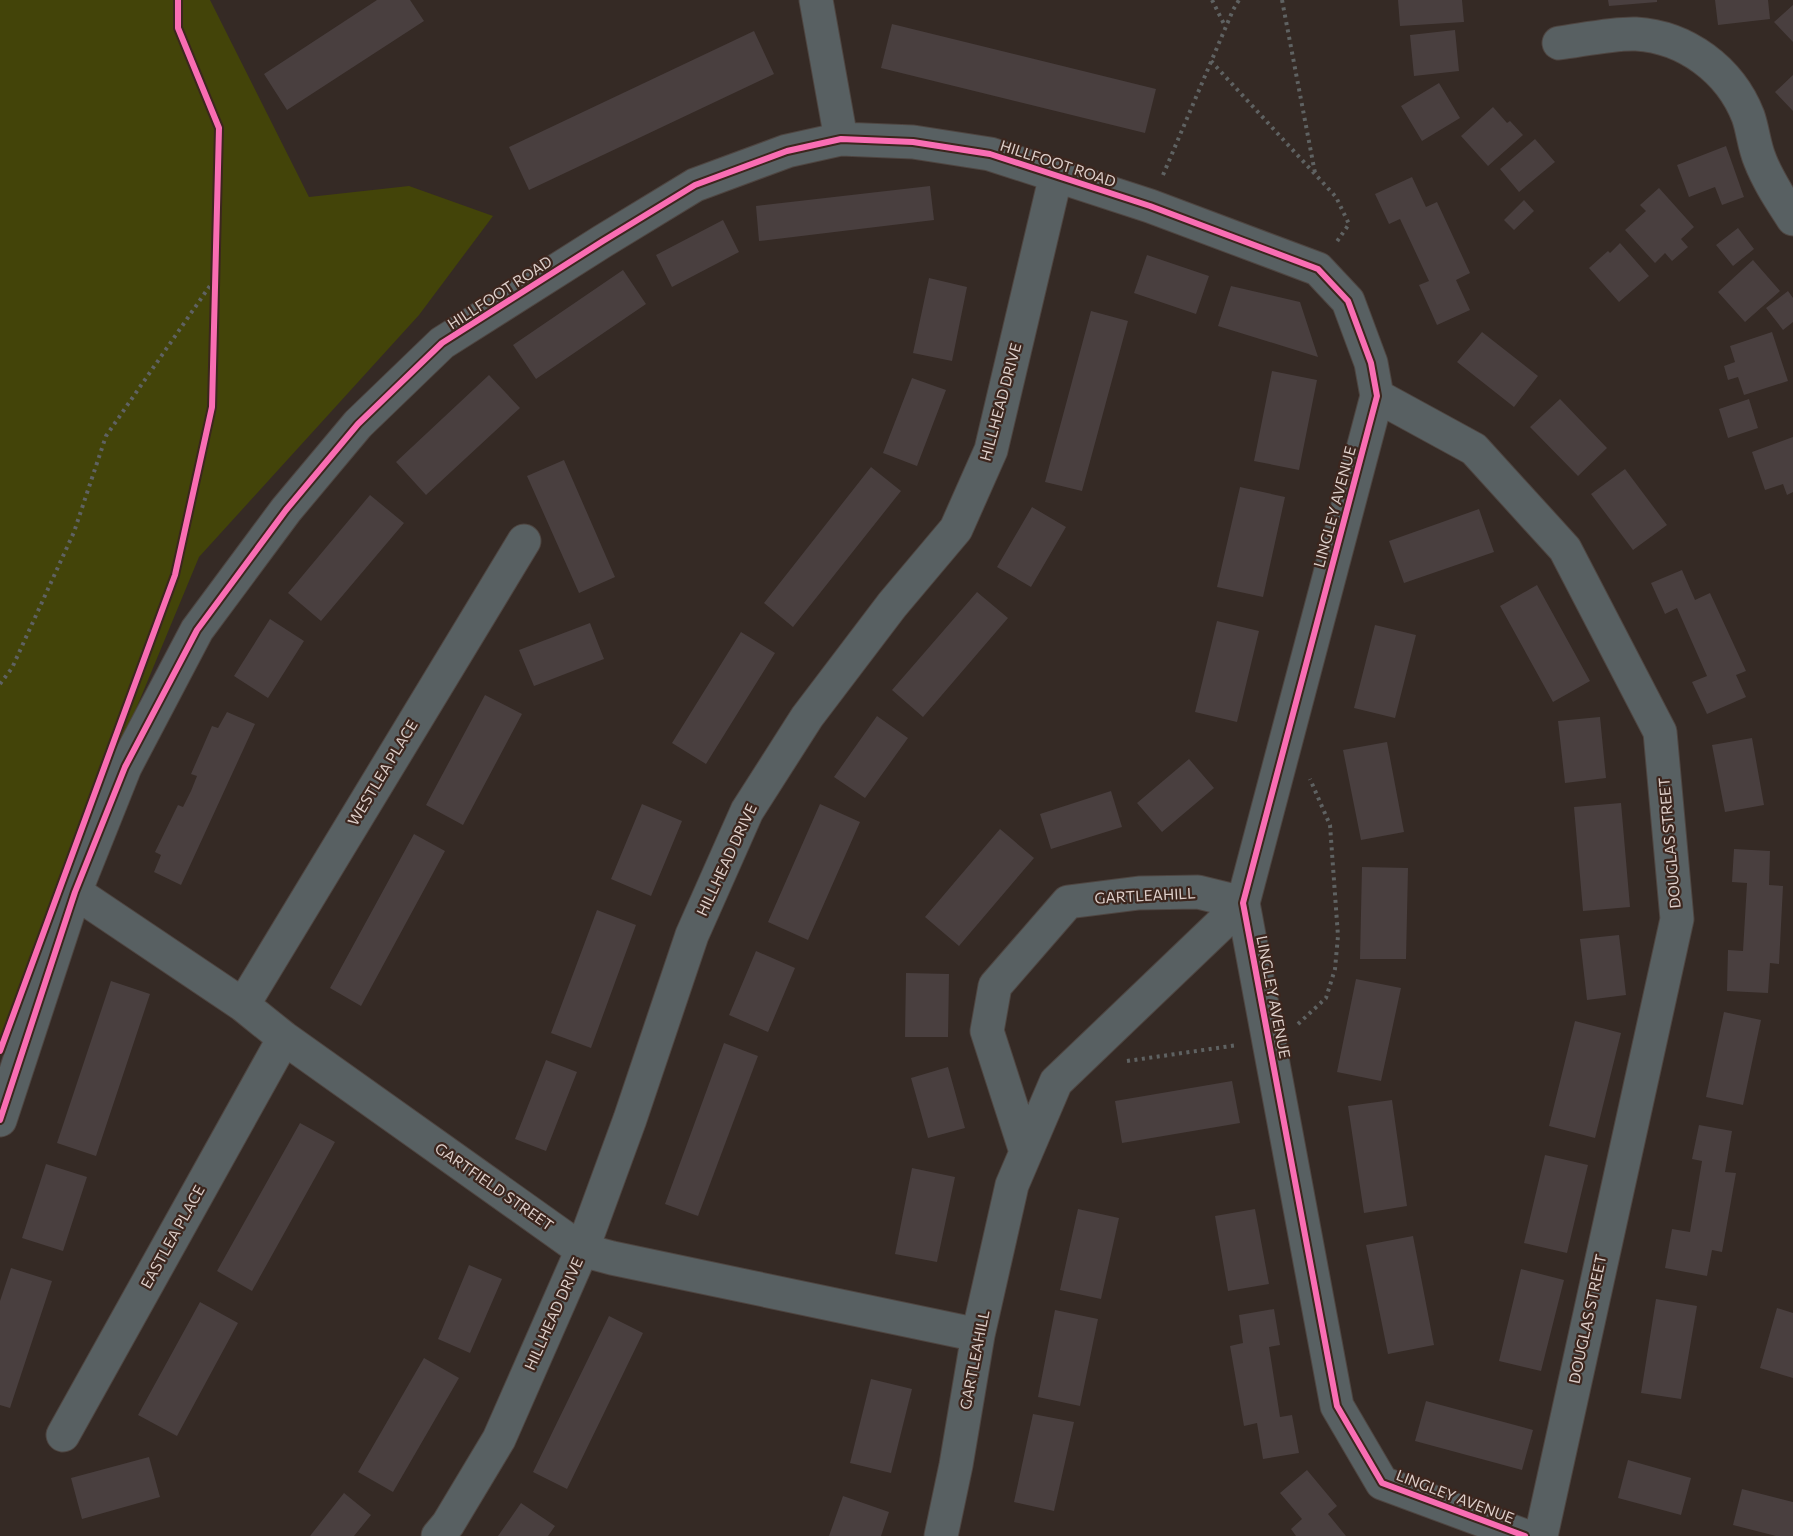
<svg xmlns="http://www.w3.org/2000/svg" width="1793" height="1536" font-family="Commissioner,sans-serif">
	<rect width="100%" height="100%" fill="#352a25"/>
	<path fill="#434409" d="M0 0H210L309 197 409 186 493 216 419 315 199 557 0 1037Z"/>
	<path fill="#493f3f" d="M377 0H410L424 21 287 110 264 74Z
		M1398 0H1462L1464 22 1400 26Z
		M1608 0H1657V2L1609 6Z
		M1715 0H1768L1770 19 1718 25Z
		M1793 5V42L1774 22Z
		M892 24 1156 89 1145 133 881 68Z
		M1455 30 1459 71 1414 76 1410 35Z
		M754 31 774 74 529 190 509 147Z
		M1793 75V111L1775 92Z
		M1439 83 1460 118 1422 141 1401 106Z
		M1493 107 1507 123 1510 121 1523 135 1488 166 1461 136Z
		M1535 139 1555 162 1519 192 1500 169Z
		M1726 146 1744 197 1722 205 1715 187 1689 197 1677 165Z
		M1412 177 1426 207 1437 202 1470 273 1456 280 1470 310 1437 325 1419 285 1429 281 1400 219 1389 224 1375 194Z
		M930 186 934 220 759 241 756 206Z
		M1659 188 1694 227 1681 239 1688 247 1672 261 1665 253 1655 263 1625 230 1646 211 1640 205Z
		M1524 200 1534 211 1514 230 1504 220Z
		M723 220 739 252 672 287 656 255Z
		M1738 228 1754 249 1733 266 1716 245Z
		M1620 243 1649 276 1619 302 1589 268 1608 251 1610 253Z
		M1147 255 1209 276 1196 314 1134 293Z
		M1753 260 1780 291 1745 322 1718 292Z
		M623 270 646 304 536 379 513 345Z
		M929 278 967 287 952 361 913 353Z
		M1231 286 1300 302 1318 357 1218 326Z
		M1788 291 1793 298V322L1783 330 1766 308Z
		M1091 311 1128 321 1082 491 1045 482Z
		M1482 332 1538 376 1514 407 1457 362Z
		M1772 332 1788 381 1744 395 1738 377 1728 380 1724 366 1735 362 1730 346Z
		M1272 371 1317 380 1299 470 1254 461Z
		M489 375 520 408 426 495 396 462Z
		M912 378 946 390 917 466 883 453Z
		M1560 399 1607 448 1578 476 1530 427Z
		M1749 399 1758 428 1728 438 1719 409Z
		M1793 437V492L1787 495 1783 484 1765 490 1752 452Z
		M564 460 615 577 579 593 527 476Z
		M871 467 901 491 793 627 764 603Z
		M1625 469 1667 525 1633 550 1591 494Z
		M1240 487 1285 497 1263 597 1217 587Z
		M370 495 404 523 321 621 288 593Z
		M1032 507 1066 527 1031 587 997 567Z
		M1479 509 1494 552 1404 583 1389 541Z
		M1682 570 1695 600 1710 593 1746 671 1736 675 1746 697 1707 714 1692 682 1707 676 1677 608 1665 614 1651 583Z
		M1537 585 1590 681 1553 702 1500 606Z
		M977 592 1008 618 923 717 892 690Z
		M270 619 304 641 268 698 234 676Z
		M1217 621 1259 631 1237 722 1195 712Z
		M590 623 604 659 534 686 519 650Z
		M1375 625 1416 635 1395 718 1354 708Z
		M741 632 775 653 706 764 672 743Z
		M485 695 522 714 463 825 426 805Z
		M227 712 255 724 181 885 154 872 161 855 155 852 178 805 183 807 191 791 197 776 191 774 212 726 218 728Z
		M877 716 908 738 865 798 834 777Z
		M1600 717 1606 778 1565 783 1558 721Z
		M1752 738 1764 805 1725 812 1712 745Z
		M1387 742 1404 832 1361 840 1343 750Z
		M1189 759 1214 788 1162 832 1137 803Z
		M1111 791 1122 827 1051 849 1040 814Z
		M1621 803 1630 907 1583 911 1574 807Z
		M642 804 682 821 651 896 611 879Z
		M820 804 860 822 808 940 768 922Z
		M1000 829 1034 858 959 946 925 917Z
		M414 834 445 851 361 1006 330 988Z
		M1734 849 1770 851 1769 885 1783 886 1779 964 1770 963 1768 993 1727 991 1728 950 1743 951 1747 883 1732 882Z
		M1362 867 1408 868 1406 959H1360Z
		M597 910 636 925 591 1048 551 1033Z
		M1619 935 1626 995 1587 1000 1580 939Z
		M756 951 795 968 768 1032 729 1015Z
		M906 973 949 974 948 1037H905Z
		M1356 979 1401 988 1381 1081 1337 1072Z
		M111 981 150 994 96 1156 57 1143Z
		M1724 1012 1761 1020 1743 1105 1706 1097Z
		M1575 1021 1621 1033 1595 1138 1549 1126Z
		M724 1043 758 1056 698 1216 665 1204Z
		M546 1060 577 1072 546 1151 515 1139Z
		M948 1067 965 1128 928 1138 911 1078Z
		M1232 1081 1240 1123 1122 1143 1115 1101Z
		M1392 1100 1407 1206 1364 1213 1348 1106Z
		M300 1123 335 1142 252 1291 217 1271Z
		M1699 1125 1732 1131 1725 1172 1736 1173 1722 1252 1712 1250 1707 1276 1665 1268 1672 1229 1690 1232 1702 1161 1692 1159Z
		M1545 1155 1588 1165 1567 1253 1524 1243Z
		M46 1164 87 1177 63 1251 22 1238Z
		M912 1168 955 1177 937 1262 895 1254Z
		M1078 1209 1119 1218 1101 1299 1060 1290Z
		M1255 1209 1269 1284 1228 1291 1215 1216Z
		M1413 1236 1434 1345 1388 1354 1366 1245Z
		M469 1265 502 1279 470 1353 438 1339Z
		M11 1268 52 1281 10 1408 0 1405V1301Z
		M1521 1269 1564 1280 1541 1371 1499 1361Z
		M1656 1299 1697 1306 1681 1399 1641 1393Z
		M200 1302 238 1323 177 1436 138 1415Z
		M1777 1308 1793 1313V1378L1760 1368Z
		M1274 1309 1280 1345 1269 1347 1280 1417 1292 1415 1299 1453 1263 1459 1257 1423 1244 1426 1230 1346 1243 1343 1239 1315Z
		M1055 1310 1098 1319 1080 1406 1038 1397Z
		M609 1316 643 1333 567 1489 533 1472Z
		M424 1358 459 1378 393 1492 358 1472Z
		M871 1379 912 1389 891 1473 850 1463Z
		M1426 1401 1533 1430 1522 1470 1415 1441Z
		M1033 1414 1074 1422 1054 1511 1014 1502Z
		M149 1457 160 1497 82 1519 71 1478Z
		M1628 1460 1691 1478 1681 1515 1618 1498Z
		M1307 1470 1337 1506 1328 1514 1346 1536H1296L1291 1529 1302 1519 1280 1493Z
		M1742 1489 1793 1502V1536H1776L1733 1525Z
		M344 1493 371 1515 354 1536H310Z
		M843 1496 889 1512 881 1536H829Z
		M521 1503 555 1526 548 1536H498Z"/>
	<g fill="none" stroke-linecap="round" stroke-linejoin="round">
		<defs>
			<path id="street" d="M816 0 841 139
				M1559 43C1582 40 1614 33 1636 34 1686 37 1730 70 1748 116 1753 130 1754 146 1760 160 1768 181 1781 200 1793 219
				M1377 396 1474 449 1565 549 1660 732 1677 919 1541 1536
				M75 892 243 1005 284 1038 582 1250 612 1258 978 1335
				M243 1005 524 541
				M0 1120 75 892 125 767 197 630 286 510 358 424 442 343 603 241 695 185 787 151 841 139 913 142 990 154 1150 206 1318 269 1348 301 1371 363 1377 396 1243 903 1337 1406 1382 1483 1525 1536
				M1026 1152 987 1031 995 986 1068 902 1139 893 1198 892 1243 903
				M63 1435 284 1038
				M438 1536 448 1524 499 1439 582 1250 630 1119 692 935 747 811 807 717 892 605 956 529 991 450 1056 175
				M941 1536 956 1465 978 1335 1012 1185 1056 1082 1243 903"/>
		</defs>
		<use href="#street" stroke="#4e4541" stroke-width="35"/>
		<path stroke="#5f6262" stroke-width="4" stroke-dasharray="3 4.5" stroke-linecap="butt" d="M1212 0 1225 26
			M1282 0 1315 173
			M1211 61 1336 197 1349 224 1336 243
			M1163 175 1233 10 1239 0
			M0 684 12 668 74 532 106 436 216 277
			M1298 1024 1326 998 1335 969 1338 936 1330 825 1310 779
			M1127 1061 1238 1045"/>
		<use href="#street" stroke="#586062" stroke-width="33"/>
		<defs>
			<path id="cycleway" d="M0 1051 175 575 212 407 219 128 178 28V0
				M0 1120 75 892 125 767 197 630 286 510 358 424 442 343 603 241 695 185 787 151 841 139 913 142 990 154 1150 206 1318 269 1348 301 1371 363 1377 396 1243 903 1337 1406 1382 1483 1525 1536"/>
		</defs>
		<use href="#cycleway" stroke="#3c261e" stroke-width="10"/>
		<use href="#cycleway" stroke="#f96db3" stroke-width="6"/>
	</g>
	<g text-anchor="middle" stroke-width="4.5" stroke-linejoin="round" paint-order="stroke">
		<g font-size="15" fill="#decfca" stroke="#3c261e">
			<text transform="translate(1058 164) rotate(18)" y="5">HILLFOOT ROAD</text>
			<text transform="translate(500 293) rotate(-33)" y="5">HILLFOOT ROAD</text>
			<text transform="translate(1001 402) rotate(-75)" y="5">HILLHEAD DRIVE</text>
			<text transform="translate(1335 507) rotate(-75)" y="5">LINGLEY AVENUE</text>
			<text transform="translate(383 773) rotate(-59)" y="5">WESTLEA PLACE</text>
			<text transform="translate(1670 843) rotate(-95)" y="5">DOUGLAS STREET</text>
			<text transform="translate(727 860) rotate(-65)" y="5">HILLHEAD DRIVE</text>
			<text transform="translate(1145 896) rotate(-3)" y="5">GARTLEAHILL</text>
			<text transform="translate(1273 997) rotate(79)" y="5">LINGLEY AVENUE</text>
			<text transform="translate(494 1187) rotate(35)" y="5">GARTFIELD STREET</text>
			<text transform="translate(173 1237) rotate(-61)" y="5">EASTLEA PLACE</text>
			<text transform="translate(554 1314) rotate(-66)" y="5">HILLHEAD DRIVE</text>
			<text transform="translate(1588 1319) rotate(-78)" y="5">DOUGLAS STREET</text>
			<text transform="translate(975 1360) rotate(-79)" y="5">GARTLEAHILL</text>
			<text transform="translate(1455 1497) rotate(21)" y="5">LINGLEY AVENUE</text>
		</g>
	</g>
</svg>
